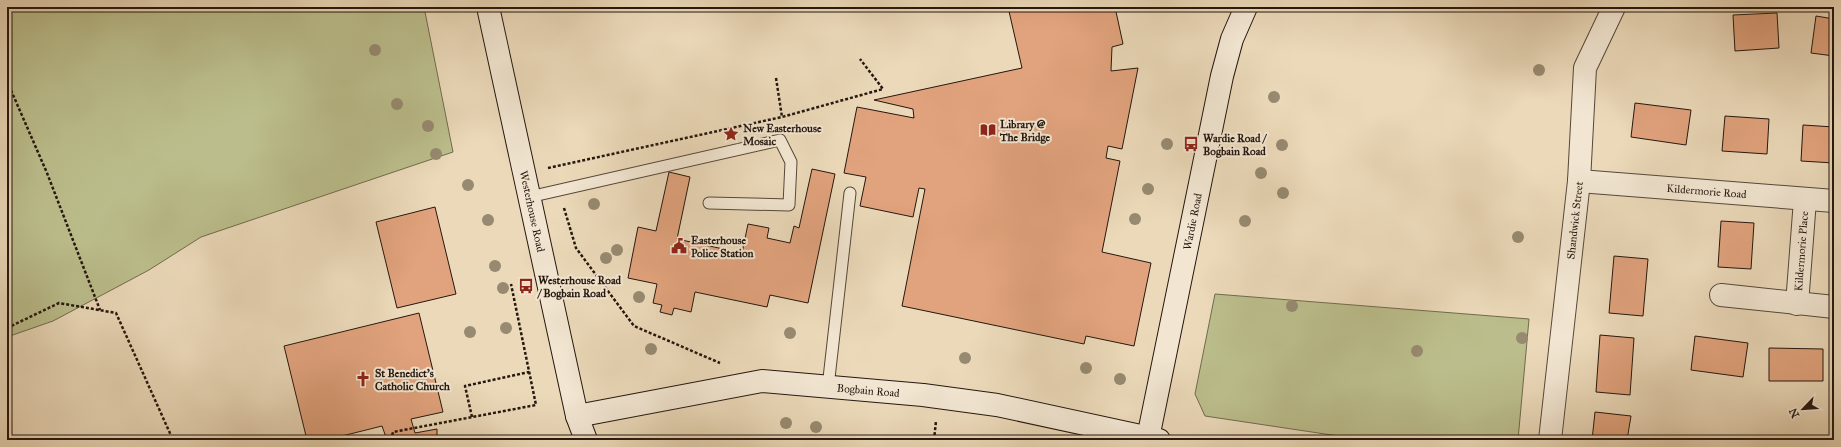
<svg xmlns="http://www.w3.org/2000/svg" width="1841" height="447" font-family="'IM FELL Great Primer',serif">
	<rect width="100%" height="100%" fill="#ebd9b9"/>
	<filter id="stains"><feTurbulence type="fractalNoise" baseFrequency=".005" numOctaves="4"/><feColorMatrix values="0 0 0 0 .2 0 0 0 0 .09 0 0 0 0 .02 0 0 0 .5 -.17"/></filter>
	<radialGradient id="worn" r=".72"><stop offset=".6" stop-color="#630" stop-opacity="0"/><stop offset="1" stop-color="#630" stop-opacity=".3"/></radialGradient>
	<path fill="#bbbe8c" stroke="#706a4e" d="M7 7H424L453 152 201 237 149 270 53 321 7 337Z
		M1215 294 1529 319 1518 440H1365L1205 416 1195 394Z"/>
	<path fill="#e1a37d" stroke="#25170f" d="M1008 7H1115L1123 44 1112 47 1111 71 1138 68 1122 149 1108 146 1106 158 1120 161 1102 252 1151 263 1134 346 1086 336 1084 344 902 306 925 189 919 188 913 217 860 206 866 177 844 173 857 107 914 118 913 109 874 100 1022 68Z
		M1777 13 1779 48 1735 51 1733 15Z
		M1816 16 1834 19V56L1811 53Z
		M1635 103 1691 110 1686 145 1631 137Z
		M1725 116 1769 119 1767 154 1722 151Z
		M1803 125 1834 127V163L1801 161Z
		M812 169 835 174 808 303 770 295 767 307 695 292 691 312 674 308 672 315 660 312 662 305 653 303 657 284 628 278 638 227 656 231 669 172 690 177 677 239 742 253 748 224 769 228 767 238 790 243 794 226 799 228Z
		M435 207 456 294 397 308 376 222Z
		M1721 221 1754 223 1751 269 1718 267Z
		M1614 256 1648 259 1643 316 1609 313Z
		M419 313 443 412 411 419 415 433 437 429V440H387L382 426 326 440H307L284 346Z
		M1600 335 1634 338 1630 395 1596 392Z
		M1695 336 1748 343 1743 377 1691 370Z
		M1769 348 1823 349V381H1769Z
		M1595 412 1631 416 1627 440H1592Z"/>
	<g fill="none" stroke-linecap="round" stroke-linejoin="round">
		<defs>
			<path id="lane" d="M529 197 780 140 791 162 789 205 709 203
				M828 387 850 193"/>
			<g id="street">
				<path id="s1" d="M1579 181 1834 201"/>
				<path d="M1721 295 1834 307"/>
				<path id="s2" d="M1797 304 1805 200"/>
				<path id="s3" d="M1550 440 1579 181 1585 68 1614 7"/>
			</g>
			<g id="secondary">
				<path id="s4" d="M488 7 577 416 586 440"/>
				<path id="s5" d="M577 416 762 381 923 395 997 405 1159 440"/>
				<path id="s6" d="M1148 438 1222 76 1232 39 1246 7"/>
			</g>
		</defs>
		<use href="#lane" stroke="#56483a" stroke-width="13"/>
		<use href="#street" stroke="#56483a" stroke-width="24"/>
		<use href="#secondary" stroke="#25170f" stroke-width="24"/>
		<path stroke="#25170f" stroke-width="2.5" stroke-dasharray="3 2" stroke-linecap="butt" d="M776 78 782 117 883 89 860 59
			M7 81 47 173 100 310
			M548 168 782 117
			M564 208 576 248 634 326 720 363
			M7 328 59 303 116 313 173 440
			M472 417 465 386 529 372
			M391 440 393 432 536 405 511 284
			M934 440 936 421"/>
		<use href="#lane" stroke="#f2e6d2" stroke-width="11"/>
		<use href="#street" stroke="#f2e6d2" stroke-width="22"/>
		<use href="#secondary" stroke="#f2e6d2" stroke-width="22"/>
	</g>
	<g fill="#978a70">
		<circle cx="375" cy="50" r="6"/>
		<circle cx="1539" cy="70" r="6"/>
		<circle cx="1274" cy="97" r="6"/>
		<circle cx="397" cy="104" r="6"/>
		<circle cx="428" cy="126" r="6"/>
		<circle cx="1167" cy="144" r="6"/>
		<circle cx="1282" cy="145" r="6"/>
		<circle cx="436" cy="154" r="6"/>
		<circle cx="1261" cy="173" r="6"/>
		<circle cx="468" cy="185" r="6"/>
		<circle cx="1148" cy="189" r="6"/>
		<circle cx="1283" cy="193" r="6"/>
		<circle cx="594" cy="204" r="6"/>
		<circle cx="1135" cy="219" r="6"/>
		<circle cx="488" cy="220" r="6"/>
		<circle cx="1245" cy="221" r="6"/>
		<circle cx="1518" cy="237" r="6"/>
		<circle cx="617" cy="250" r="6"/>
		<circle cx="606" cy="258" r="6"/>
		<circle cx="495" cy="266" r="6"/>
		<circle cx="503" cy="288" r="6"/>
		<circle cx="639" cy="297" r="6"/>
		<circle cx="1292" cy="306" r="6"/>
		<circle cx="506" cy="328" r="6"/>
		<circle cx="470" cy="332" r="6"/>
		<circle cx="790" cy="333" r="6"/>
		<circle cx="1522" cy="338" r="6"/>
		<circle cx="651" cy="349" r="6"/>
		<circle cx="1417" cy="351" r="6"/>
		<circle cx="965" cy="358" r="6"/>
		<circle cx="1086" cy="368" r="6"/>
		<circle cx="1120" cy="379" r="6"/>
		<circle cx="786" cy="423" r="6"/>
		<circle cx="816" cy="427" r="6"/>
	</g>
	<defs>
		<symbol id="library-bare" viewBox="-9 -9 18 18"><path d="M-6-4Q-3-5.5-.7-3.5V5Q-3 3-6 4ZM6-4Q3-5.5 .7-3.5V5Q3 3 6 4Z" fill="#8f2418" stroke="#f2e6d2" stroke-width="2.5" paint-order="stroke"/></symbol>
		<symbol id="sight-bare" viewBox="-9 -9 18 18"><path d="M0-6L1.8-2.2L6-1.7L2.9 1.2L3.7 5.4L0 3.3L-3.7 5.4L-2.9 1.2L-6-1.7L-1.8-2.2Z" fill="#8f2418" stroke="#f2e6d2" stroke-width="2.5" paint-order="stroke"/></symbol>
		<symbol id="bus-bare" viewBox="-9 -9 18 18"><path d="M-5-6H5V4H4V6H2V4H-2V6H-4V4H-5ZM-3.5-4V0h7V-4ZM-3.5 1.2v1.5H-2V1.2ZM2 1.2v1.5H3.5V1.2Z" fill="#8f2418" stroke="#f2e6d2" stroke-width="2.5" paint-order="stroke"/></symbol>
		<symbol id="civic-bare" viewBox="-9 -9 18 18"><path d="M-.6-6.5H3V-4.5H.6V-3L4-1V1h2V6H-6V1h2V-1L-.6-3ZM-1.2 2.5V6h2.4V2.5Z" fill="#8f2418" stroke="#f2e6d2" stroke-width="2.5" paint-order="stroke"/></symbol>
		<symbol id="church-bare" viewBox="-9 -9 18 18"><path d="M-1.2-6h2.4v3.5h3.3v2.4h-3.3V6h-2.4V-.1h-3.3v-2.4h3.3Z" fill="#8f2418" stroke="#f2e6d2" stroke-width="2.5" paint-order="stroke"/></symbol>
	</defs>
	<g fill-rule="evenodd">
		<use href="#library-bare" x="977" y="119" width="22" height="22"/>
		<use href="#sight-bare" x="720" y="123" width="22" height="22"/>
		<use href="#bus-bare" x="1180" y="133" width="22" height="22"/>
		<use href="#civic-bare" x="668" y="235" width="22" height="22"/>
		<use href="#bus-bare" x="515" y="275" width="22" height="22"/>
		<use href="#church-bare" x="352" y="368" width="22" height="22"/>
	</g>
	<g text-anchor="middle" stroke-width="4" stroke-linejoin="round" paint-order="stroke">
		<g font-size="11" font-weight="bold" fill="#25170f" stroke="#f2e6d2" text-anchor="start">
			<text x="1000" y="128">Library @<tspan x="1000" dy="13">The Bridge</tspan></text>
			<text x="743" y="132">New Easterhouse<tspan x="743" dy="13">Mosaic</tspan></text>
			<text x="1203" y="142">Wardie Road /<tspan x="1203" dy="13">Bogbain Road</tspan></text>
			<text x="691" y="244">Easterhouse<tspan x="691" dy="13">Police Station</tspan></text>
			<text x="538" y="284">Westerhouse Road<tspan x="538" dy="13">/ Bogbain Road</tspan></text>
			<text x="375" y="377">St Benedict's<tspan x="375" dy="13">Catholic Church</tspan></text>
		</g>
		<g font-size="11" fill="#25170f" stroke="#f2e6d2">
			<text dy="4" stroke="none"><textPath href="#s1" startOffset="128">Kildermorie Road</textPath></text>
			<text dy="4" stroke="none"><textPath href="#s4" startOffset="209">Westerhouse Road</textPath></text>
			<text dy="4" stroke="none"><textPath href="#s6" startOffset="221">Wardie Road</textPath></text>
			<text dy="4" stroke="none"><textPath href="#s3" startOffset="221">Shandwick Street</textPath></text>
			<text dy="4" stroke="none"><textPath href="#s2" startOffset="53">Kildermorie Place</textPath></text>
			<text dy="4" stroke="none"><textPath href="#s5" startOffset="295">Bogbain Road</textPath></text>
		</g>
	</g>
	<rect width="1841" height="447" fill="none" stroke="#ebd9b9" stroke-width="24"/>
	<rect x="8" y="8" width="1825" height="431" fill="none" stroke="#25170f" stroke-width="2"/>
	<rect x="12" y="12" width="1817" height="423" fill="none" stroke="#25170f"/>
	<g transform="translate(1803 409) rotate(245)" stroke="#f2e6d2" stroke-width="3" paint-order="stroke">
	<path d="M0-3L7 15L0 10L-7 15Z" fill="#25170f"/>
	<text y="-6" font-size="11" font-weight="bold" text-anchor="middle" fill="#25170f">N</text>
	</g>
	<rect width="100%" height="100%" filter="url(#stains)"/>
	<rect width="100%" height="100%" fill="url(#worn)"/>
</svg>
